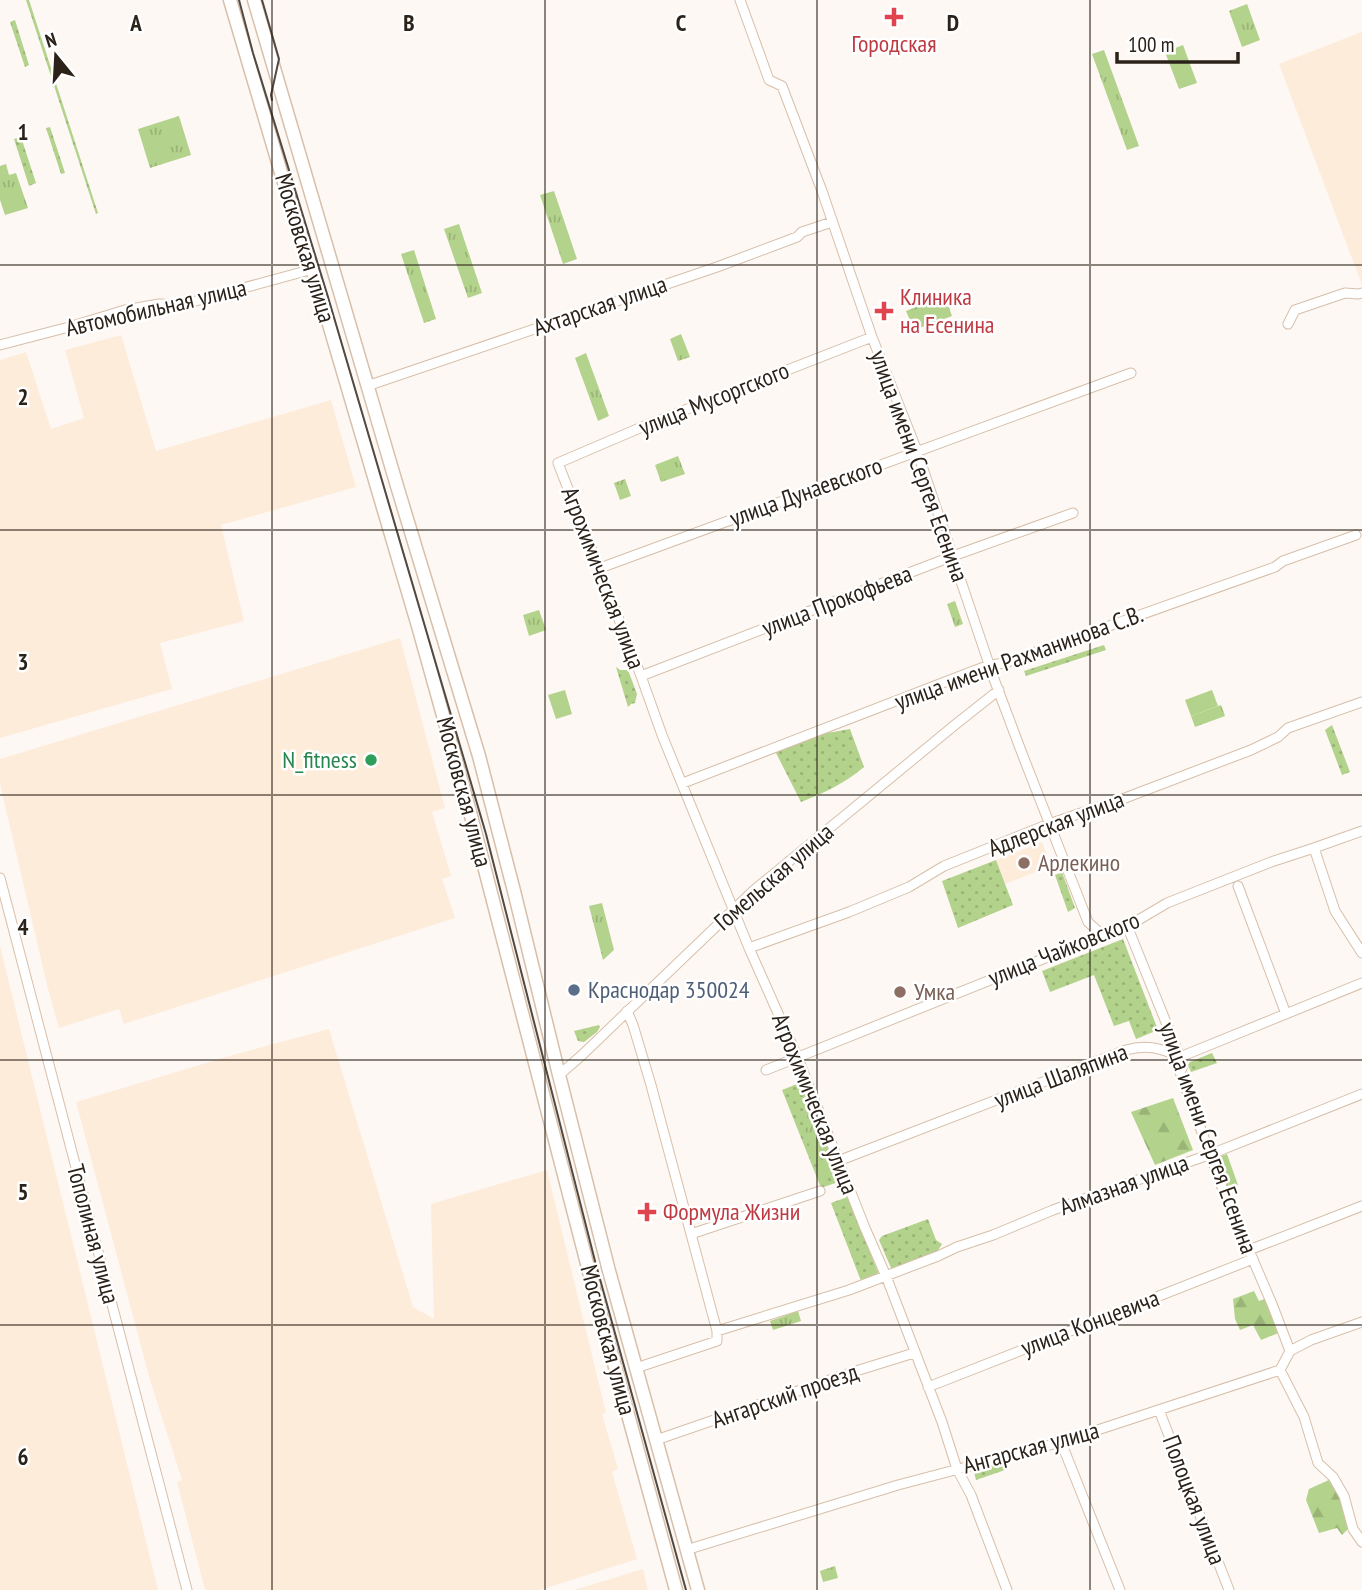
<svg xmlns="http://www.w3.org/2000/svg" width="1362" height="1590" font-family="'PT Sans Narrow',sans-serif">
	<defs>
		<pattern id="grass-dots" width="8" height="8" patternUnits="userSpaceOnUse" patternTransform="scale(1.75)"><rect width="8" height="8" fill="#b3d28b"/><path d="M2 2h.1M6 6h.1" fill="none" stroke="#9ab477" stroke-width="1.8" stroke-linecap="round"/></pattern>
		<pattern id="forest-firs" width="22" height="20" patternUnits="userSpaceOnUse" patternTransform="scale(1.75)"><rect width="22" height="20" fill="#b3d28b"/><path d="M5 1l3.5 6h-7zM16 11l3.5 6h-7z" fill="#9ab477"/></pattern>
		<pattern id="park-tufts" width="24" height="20" patternUnits="userSpaceOnUse" patternTransform="scale(1.75)"><rect width="24" height="20" fill="#b3d28b"/><path d="M3 7l-1-3M5 7V3M7 7l1-3M15 17l-1-3M17 17v-4M19 17l1-3" fill="none" stroke="#9ab477"/></pattern>
	</defs>
	<rect width="100%" height="100%" fill="#fdf8f4"/>
	<path fill="#feecda" d="M1362 32V285L1279 64Z
		M121 335 156 451 331 400 356 487 221 525 244 621 160 643 172 689 0 738V360L26 352 51 429 84 418 65 350Z
		M400 638 445 808 432 812 451 876 442 879 455 918 124 1024 119 1009 59 1028 48 989 0 784V759Z
		M1042 842 1051 866 1005 884 996 860Z
		M0 946 158 1590H0Z
		M329 1029 413 1307 434 1319 431 1204 547 1170 606 1413 602 1414 618 1469 612 1472 637 1559 540 1590H205L177 1482 182 1480 150 1380 76 1102 233 1055Z
		M643 1569 648 1590H574Z"/>
	<path fill="url(#grass-dots)" d="M26 0H29L98 213 96 214Z
		M15 20 29 65 25 67 10 22Z
		M50 127 65 173 61 174 46 128Z
		M21 137 36 183 29 186 14 139Z
		M1104 645 1106 650 1026 676 1024 671Z
		M616 667 620 670H628L637 694 635 703 631 704 628 707Z
		M1332 725 1350 772 1342 775 1325 730Z
		M850 729 864 767C845 783 824 793 801 802L775 751 816 735Z
		M996 860 1013 905 958 928 942 881Z
		M1062 872 1075 908 1068 912 1055 875Z
		M1123 939 1158 1030 1136 1039 1129 1021 1114 1026 1094 975 1050 992 1042 971Z
		M599 1025 600 1027 597 1032 584 1042 578 1041 574 1031Z
		M1212 1053 1217 1063 1191 1072 1188 1065 1190 1062Z
		M802 1082 841 1181 821 1188 782 1090Z
		M850 1196 849 1197 879 1275 861 1281 831 1203Z
		M928 1219 936 1240 942 1244 934 1257 900 1269 891 1268 879 1240 882 1236Z
		M1001 1459 1005 1470 976 1480 973 1468Z"/>
	<path fill="url(#forest-firs)" d="M1173 1098 1193 1150 1155 1165 1131 1112Z
		M1227 1154 1238 1185 1228 1188 1224 1181 1215 1158Z
		M1254 1291 1259 1301 1267 1298 1281 1332 1261 1340 1253 1325 1240 1330 1235 1319 1233 1299Z
		M1331 1479 1343 1498 1349 1528 1342 1535 1337 1528 1319 1533 1306 1500 1309 1489Z"/>
	<path fill="url(#park-tufts)" d="M1247 4 1260 40 1242 47 1229 11Z
		M1104 50 1139 146 1127 150 1092 54Z
		M179 116 191 155 150 168 138 129Z
		M6 164 9 175 16 173 28 208 5 215 0 200V166Z
		M554 191 577 259 563 264 540 195Z
		M459 224 482 293 468 298 444 229Z
		M414 250 436 319 424 323 401 254Z
		M945 296 952 316 914 330 906 311Z
		M681 334 690 357 678 361 670 339Z
		M586 353 609 416 598 421 575 358Z
		M678 456 685 474 661 482 655 465Z
		M625 479 631 496 620 500 614 483Z
		M955 601 963 624 955 627 947 604Z
		M539 610 546 630 529 636 523 615Z
		M1221 705 1225 716 1195 727 1191 716Z
		M602 903 614 950 603 960 589 906Z
		M817 1124 823 1138 819 1140 823 1151 813 1155 803 1129Z
		M798 1311 801 1321 773 1330 770 1321Z
		M835 1566 838 1578 823 1582 820 1571Z"/>
	<path fill="#b3d28b" d="M1183 45 1197 83 1179 89 1165 52Z
		M565 690 572 714 556 719 548 695Z
		M1212 690 1218 706 1191 716 1185 700Z
		M827 1158 833 1176 822 1180 816 1162Z"/>
	<g fill="none" stroke-linecap="round" stroke-linejoin="round">
		<defs>
			<path id="street" d="M740 0 769 80 782 86 822 191 872 337 917 451 994 679 1023 756 1088 922 1101 934
				M1288 324 1295 310 1345 293 1358 294 1362 293
				M872 337 649 424 558 463 641 676 662 735 749 948 797 1056 865 1228 886 1276 942 1422 957 1469 971 1495 1007 1590
				M0 345 69 327 125 310 159 304 181 305 313 269
				M367 386 717 267 797 237 802 232 832 222
				M600 568 1131 373
				M641 676 953 556 1073 513
				M683 783 976 670 990 665 1005 663 1275 567 1283 561 1356 535
				M1314 848 1335 911 1362 953
				M0 878 187 1590
				M1238 886 1286 1014
				M1125 925 1128 928 1180 1057 1183 1066 1180 1072 1223 1190 1272 1304 1290 1351
				M749 948 849 912 909 887 944 866 1049 824 1125 798 1251 750 1278 737 1288 728 1362 702
				M627 1011 633 1025 651 1085 717 1331V1341L636 1368
				M766 1070 1135 922 1167 903 1271 862 1314 848 1362 831
				M559 1075 581 1056 753 891 956 724 999 690
				M838 1161 1126 1050C1146 1044 1161 1048 1180 1057L1362 983
				M691 1234 820 1191
				M1249 1250 1362 1206
				M717 1331 849 1290 938 1256 957 1247 993 1235 1053 1210 1211 1154 1362 1094
				M1280 1370 1304 1417 1318 1463 1333 1477 1344 1496 1353 1529 1362 1542
				M928 1387 1253 1259
				M1159 1410 1229 1590
				M656 1440 856 1371 914 1353
				M1061 1442 1120 1590
				M686 1550 898 1485 1061 1442 1280 1370 1290 1351 1311 1340 1362 1322"/>
			<path id="secondary" d="M230 0 282 176 323 304 418 626 470 812 592 1283 676 1590
				M254 0 397 486 479 756 514 891 559 1075 609 1271 698 1590"/>
		</defs>
		<use href="#street" stroke="#d7bfa9" stroke-width="11"/>
		<use href="#secondary" stroke="#d7bfa9" stroke-width="15"/>
		<use href="#street" stroke="#fff" stroke-width="9"/>
		<use href="#secondary" stroke="#fff" stroke-width="12"/>
		<path stroke="#514942" stroke-width="2" d="M239 0 253 53 328 297 486 834 595 1261 686 1590
			M262 0 279 59 271 95 272 100"/>
	</g>
	<path fill="none" stroke="#2b221a" stroke-width="2" stroke-opacity="0.55" d="M272 0V1590M545 0V1590M817 0V1590M1090 0V1590M0 265H1362M0 530H1362M0 795H1362M0 1060H1362M0 1325H1362"/>
	<g fill="#e0444e" stroke="#fff" stroke-width="2.5">
		<path d="M890.5 6.5h7v7h7v7h-7v7h-7v-7h-7v-7h7z"/>
		<path d="M880.5 300.5h7v7h7v7h-7v7h-7v-7h-7v-7h7z"/>
		<path d="M643.5 1201.5h7v7h7v7h-7v7h-7v-7h-7v-7h7z"/>
	</g>
	<circle fill="#2e9e5b" stroke="#fff" stroke-width="2.5" cx="371" cy="760" r="7"/>
	<g fill="#8d6e63" stroke="#fff" stroke-width="2.5">
		<circle cx="1024" cy="863" r="7"/>
		<circle cx="900" cy="992" r="7"/>
	</g>
	<circle fill="#5c6f8a" stroke="#fff" stroke-width="2.5" cx="574" cy="990" r="7"/>
	<g text-anchor="middle" stroke-width="5" stroke-linejoin="round" paint-order="stroke">
		<g font-size="24" fill="#be3a42" stroke="#fff" text-anchor="start">
			<text x="894" y="52" text-anchor="middle">Городская</text>
			<text x="900" y="305">Клиника<tspan x="900" dy="28">на Есенина</tspan></text>
			<text x="663" y="1220">Формула Жизни</text>
		</g>
		<g font-size="24" fill="#2b221a" stroke="#fff">
			<text transform="translate(305 248) rotate(73)" y="8">Московская улица</text>
			<text transform="translate(600 306) rotate(-19)" y="8">Ахтарская улица</text>
			<text transform="translate(156 308) rotate(-13)" y="8">Автомобильная улица</text>
			<text transform="translate(714 399) rotate(-22)" y="8">улица Мусоргского</text>
			<text transform="translate(919 466) rotate(70)" y="8">улица имени Сергея Есенина</text>
			<text transform="translate(806 492) rotate(-20)" y="8">улица Дунаевского</text>
			<text transform="translate(603 578) rotate(69)" y="8">Агрохимическая улица</text>
			<text transform="translate(837 601) rotate(-21)" y="8">улица Прокофьева</text>
			<text transform="translate(1019 658) rotate(-20)" y="8">улица имени Рахманинова С.В.</text>
			<text transform="translate(464 792) rotate(75)" y="8">Московская улица</text>
			<text transform="translate(1056 824) rotate(-21)" y="8">Адлерская улица</text>
			<text transform="translate(774 877) rotate(-41)" y="8">Гомельская улица</text>
			<text transform="translate(1064 949) rotate(-22)" y="8">улица Чайковского</text>
			<text transform="translate(1061 1076) rotate(-21)" y="8">улица Шаляпина</text>
			<text transform="translate(815 1104) rotate(68)" y="8">Агрохимическая улица</text>
			<text transform="translate(1208 1138) rotate(70)" y="8">улица имени Сергея Есенина</text>
			<text transform="translate(1124 1185) rotate(-20)" y="8">Алмазная улица</text>
			<text transform="translate(93 1234) rotate(75)" y="8">Тополиная улица</text>
			<text transform="translate(1090 1323) rotate(-21)" y="8">улица Концевича</text>
			<text transform="translate(608 1340) rotate(75)" y="8">Московская улица</text>
			<text transform="translate(785 1396) rotate(-19)" y="8">Ангарский проезд</text>
			<text transform="translate(1031 1448) rotate(-15)" y="8">Ангарская улица</text>
			<text transform="translate(1194 1500) rotate(69)" y="8">Полоцкая улица</text>
		</g>
		<g font-size="24" fill="#27864d" stroke="#fff" text-anchor="end">
			<text x="357" y="768">N_fitness</text>
		</g>
		<g font-size="24" fill="#785e54" stroke="#fff" text-anchor="start">
			<text x="1038" y="871">Арлекино</text>
			<text x="914" y="1000">Умка</text>
		</g>
		<g font-size="24" fill="#4e5e75" stroke="#fff" text-anchor="start">
			<text x="588" y="998">Краснодар 350024</text>
		</g>
	</g>
	<g font-size="23" text-anchor="middle" font-weight="bold" fill="#2b221a" stroke="#fff" stroke-width="5" stroke-linejoin="round" paint-order="stroke">
		<text x="136" y="31">A</text>
		<text x="409" y="31">B</text>
		<text x="681" y="31">C</text>
		<text x="953" y="31">D</text>
		<text x="23" y="140">1</text>
		<text x="23" y="405">2</text>
		<text x="23" y="670">3</text>
		<text x="23" y="935">4</text>
		<text x="23" y="1200">5</text>
		<text x="23" y="1465">6</text>
	</g>
	<g transform="translate(56 56) rotate(342)" stroke="#ffffff" stroke-width="5" paint-order="stroke">
	<path d="M0-5L12 26L0 18L-12 26Z" fill="#2b221a"/>
	<text y="-10" font-size="19" font-weight="bold" text-anchor="middle" fill="#2b221a">N</text>
	</g>
	<path d="M1117 52v10h121v-10" fill="none" stroke="#2b221a" stroke-width="3.5"/>
	<text x="1128" y="52" font-size="21" fill="#2b221a" stroke="#ffffff" stroke-width="5" paint-order="stroke">100 m</text>
</svg>
